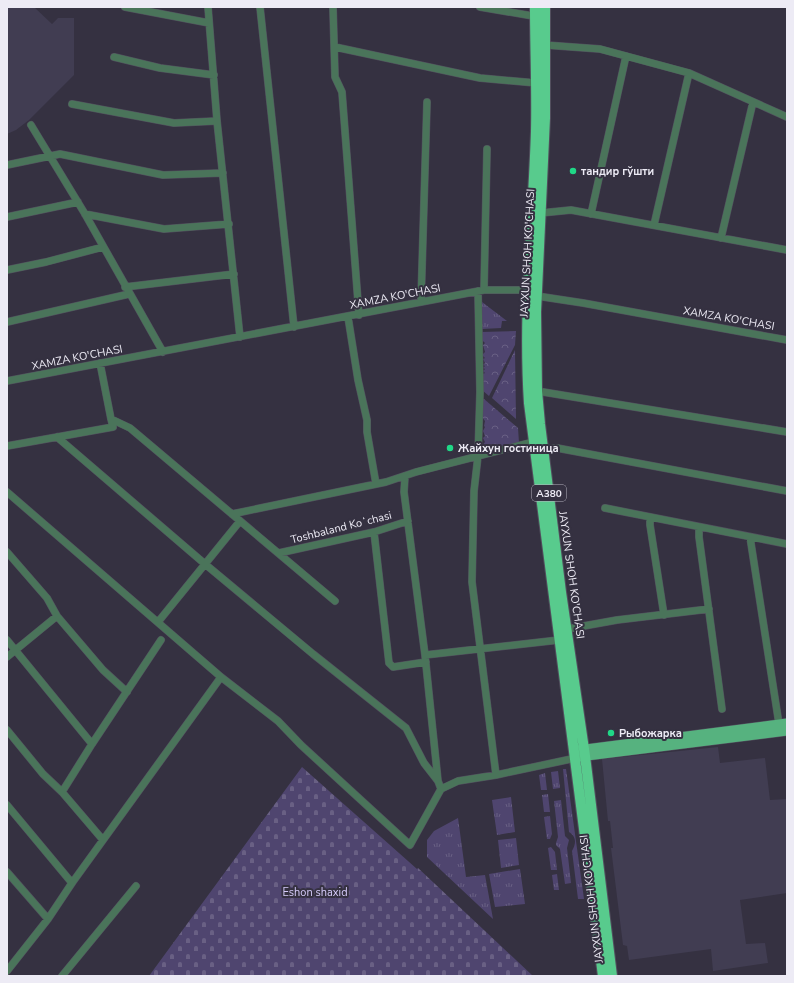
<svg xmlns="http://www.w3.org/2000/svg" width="794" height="983" font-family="'Nunito Sans',sans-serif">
	<defs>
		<pattern id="grass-tufts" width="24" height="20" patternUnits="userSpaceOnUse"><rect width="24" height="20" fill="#4f456f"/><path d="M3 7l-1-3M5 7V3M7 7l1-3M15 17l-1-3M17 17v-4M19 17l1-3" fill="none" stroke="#696084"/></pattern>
		<pattern id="forest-crowns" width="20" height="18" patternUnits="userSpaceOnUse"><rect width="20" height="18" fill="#4f456f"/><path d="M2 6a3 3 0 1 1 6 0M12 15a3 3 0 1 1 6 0" fill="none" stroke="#696084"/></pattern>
		<pattern id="cemetery-stones" width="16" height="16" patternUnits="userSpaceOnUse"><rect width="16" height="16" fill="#4f456f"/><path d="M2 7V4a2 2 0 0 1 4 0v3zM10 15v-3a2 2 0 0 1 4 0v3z" fill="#696084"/></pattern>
	</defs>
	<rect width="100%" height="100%" fill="#353141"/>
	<path fill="#413d52" d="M7 7H34L52 24 58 18H74V75L29 120 16 130 7 134Z
		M718 747 720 763 765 758 770 800 787 799V893L740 900 746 944 765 943 768 963 713 971 711 949 629 960 627 946 623 945 611 848H613L610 821H608L602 759Z"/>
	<path fill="url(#grass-tufts)" d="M482 302 507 321H502L501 328 482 329Z
		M563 769H566L584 899H578L572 851C576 844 577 837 569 832Z
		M558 771 560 788 553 789 551 772Z
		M545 773 547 790H541L539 775Z
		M548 794 550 812H544L542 795Z
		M511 797 515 832 497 835 492 800Z
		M561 800 565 836 569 840 567 848 571 883 565 884 560 849 556 845V843L558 837 554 801Z
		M550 816 552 834 550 839H547L544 817Z
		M458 818 466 877 485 875 493 919 427 857V840L434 831Z
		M516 838 519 865 501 868 498 840Z
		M551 847 555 852 557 870H551L548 848Z
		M520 869 525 904 495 907 489 874Z
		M557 874 559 890H554L552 875Z"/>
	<path fill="url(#forest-crowns)" d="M516 331 515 345 489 396 482 390 481 375 485 373 483 371 485 369 483 368 485 366 483 365 485 363 483 359 485 358 482 355 485 352 483 345 485 343 482 340 481 332Z
		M515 350 516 419 492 398Z
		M484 399 518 428 519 443 485 452 482 451 481 447 485 442 483 438 485 436 483 431 485 427 484 426 485 421 481 416V401Z"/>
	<path fill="url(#cemetery-stones)" d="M302 767 417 869 418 868 533 976H149Z"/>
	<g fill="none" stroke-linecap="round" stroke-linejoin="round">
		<defs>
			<path id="minor" d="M125 7 209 23
				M208 7 217 121 240 337
				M260 7 294 327
				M333 7 335 77 342 92 359 315
				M480 7 539 17
				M545 45 600 49 689 73 787 117
				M335 47 480 78 536 83
				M114 57 160 68 214 75
				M72 104 174 123 217 121
				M31 125 85 214 163 352
				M7 165 60 154 163 175 223 173
				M541 213 571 210 787 250
				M85 214 164 229 229 224
				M591 214 626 56
				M7 217 78 202
				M654 225 689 73
				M721 238 753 102
				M7 270 46 262 103 247
				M125 287 234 274
				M484 290 487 149
				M478 291 480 392 478 456 474 491 472 582 496 775
				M421 302 427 102
				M348 317 358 380 367 420V432L376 484
				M7 322 129 294
				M100 363 111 419 130 428 335 601
				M7 381 484 290H529L537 296 583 303 787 340
				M537 391 787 432
				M57 437 205 564 313 654 406 728 424 763 438 781
				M7 446 113 427 111 419
				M543 448H557L787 491
				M7 492 221 677 278 721 301 745 410 845 441 789 438 781 425 655 404 492 405 476
				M605 508 787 544
				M232 514 386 482 416 472 533 442
				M650 517V525L664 615
				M699 527V537L722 709
				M374 532 389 663 393 667 426 662
				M750 537 779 724
				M7 552 47 598 57 616 103 670 127 692
				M279 553 374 532 408 521
				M158 622 240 521
				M567 629 617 620 709 609
				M7 640 92 744
				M425 655 559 640
				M7 657 57 616
				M7 730 43 774 62 792 103 840
				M441 789 458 781 496 775 576 758
				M62 792 92 744 161 640
				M7 805 72 883
				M7 872 48 919
				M7 971 48 919 72 883 221 677
				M62 976 136 886"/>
			<path id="major" d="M578 750 787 723
				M579 757 787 731"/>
			<path id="highway" d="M535 7C535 48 537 90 536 131 533 222 523 313 529 403L603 976
				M545 7V118L536 312 537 391 540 424 561 592 585 756 612 976"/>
		</defs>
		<use href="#minor" stroke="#524f5e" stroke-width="8"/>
		<use href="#major" stroke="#524f5e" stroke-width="10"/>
		<use href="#highway" stroke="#524f5e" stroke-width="12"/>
		<use href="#minor" stroke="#4a745a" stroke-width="7"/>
		<use href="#major" stroke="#56b27f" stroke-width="9"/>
		<use href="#highway" stroke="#58cb8d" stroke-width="10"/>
	</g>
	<g fill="#20d887" stroke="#353141" stroke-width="1.5">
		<circle cx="573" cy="171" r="4"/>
		<circle cx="450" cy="448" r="4"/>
		<circle cx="611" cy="733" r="4"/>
	</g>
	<g text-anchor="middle" stroke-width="4" stroke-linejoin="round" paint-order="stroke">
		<rect fill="#353141" stroke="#b6b3bf" stroke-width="1" x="532" y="485" width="34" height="16" rx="3"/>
		<g font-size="10" font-weight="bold" fill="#edebf5">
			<text x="549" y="497">A380</text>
		</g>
		<g font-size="11" font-weight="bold" fill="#edebf5" stroke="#353141" text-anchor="start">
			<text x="581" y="175">тандир гўшти</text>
			<text x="458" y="452">Жайхун гостиница</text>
			<text x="619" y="737">Рыбожарка</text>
		</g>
		<g font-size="11" fill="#edebf5" stroke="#353141">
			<text transform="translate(527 253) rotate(-87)" y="4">JAYXUN SHOH KO'CHASI</text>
			<text transform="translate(395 296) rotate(-11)" y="4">XAMZA KO'CHASI</text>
			<text transform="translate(729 318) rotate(10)" y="4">XAMZA KO'CHASI</text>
			<text transform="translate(77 357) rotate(-11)" y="4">XAMZA KO'CHASI</text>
			<text transform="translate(341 527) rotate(-14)" y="4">Toshbaland Koʻchasi</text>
			<text transform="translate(572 575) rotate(82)" y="4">JAYXUN SHOH KO'CHASI</text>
			<text transform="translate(591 899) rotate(-97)" y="4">JAYXUN SHOH KO'CHASI</text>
		</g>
		<g font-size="11" fill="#d5cbfa" stroke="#353141">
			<text x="315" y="896">Eshon shaxid</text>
		</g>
	</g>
	<rect width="794" height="983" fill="none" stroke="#edebf5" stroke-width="16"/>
</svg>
